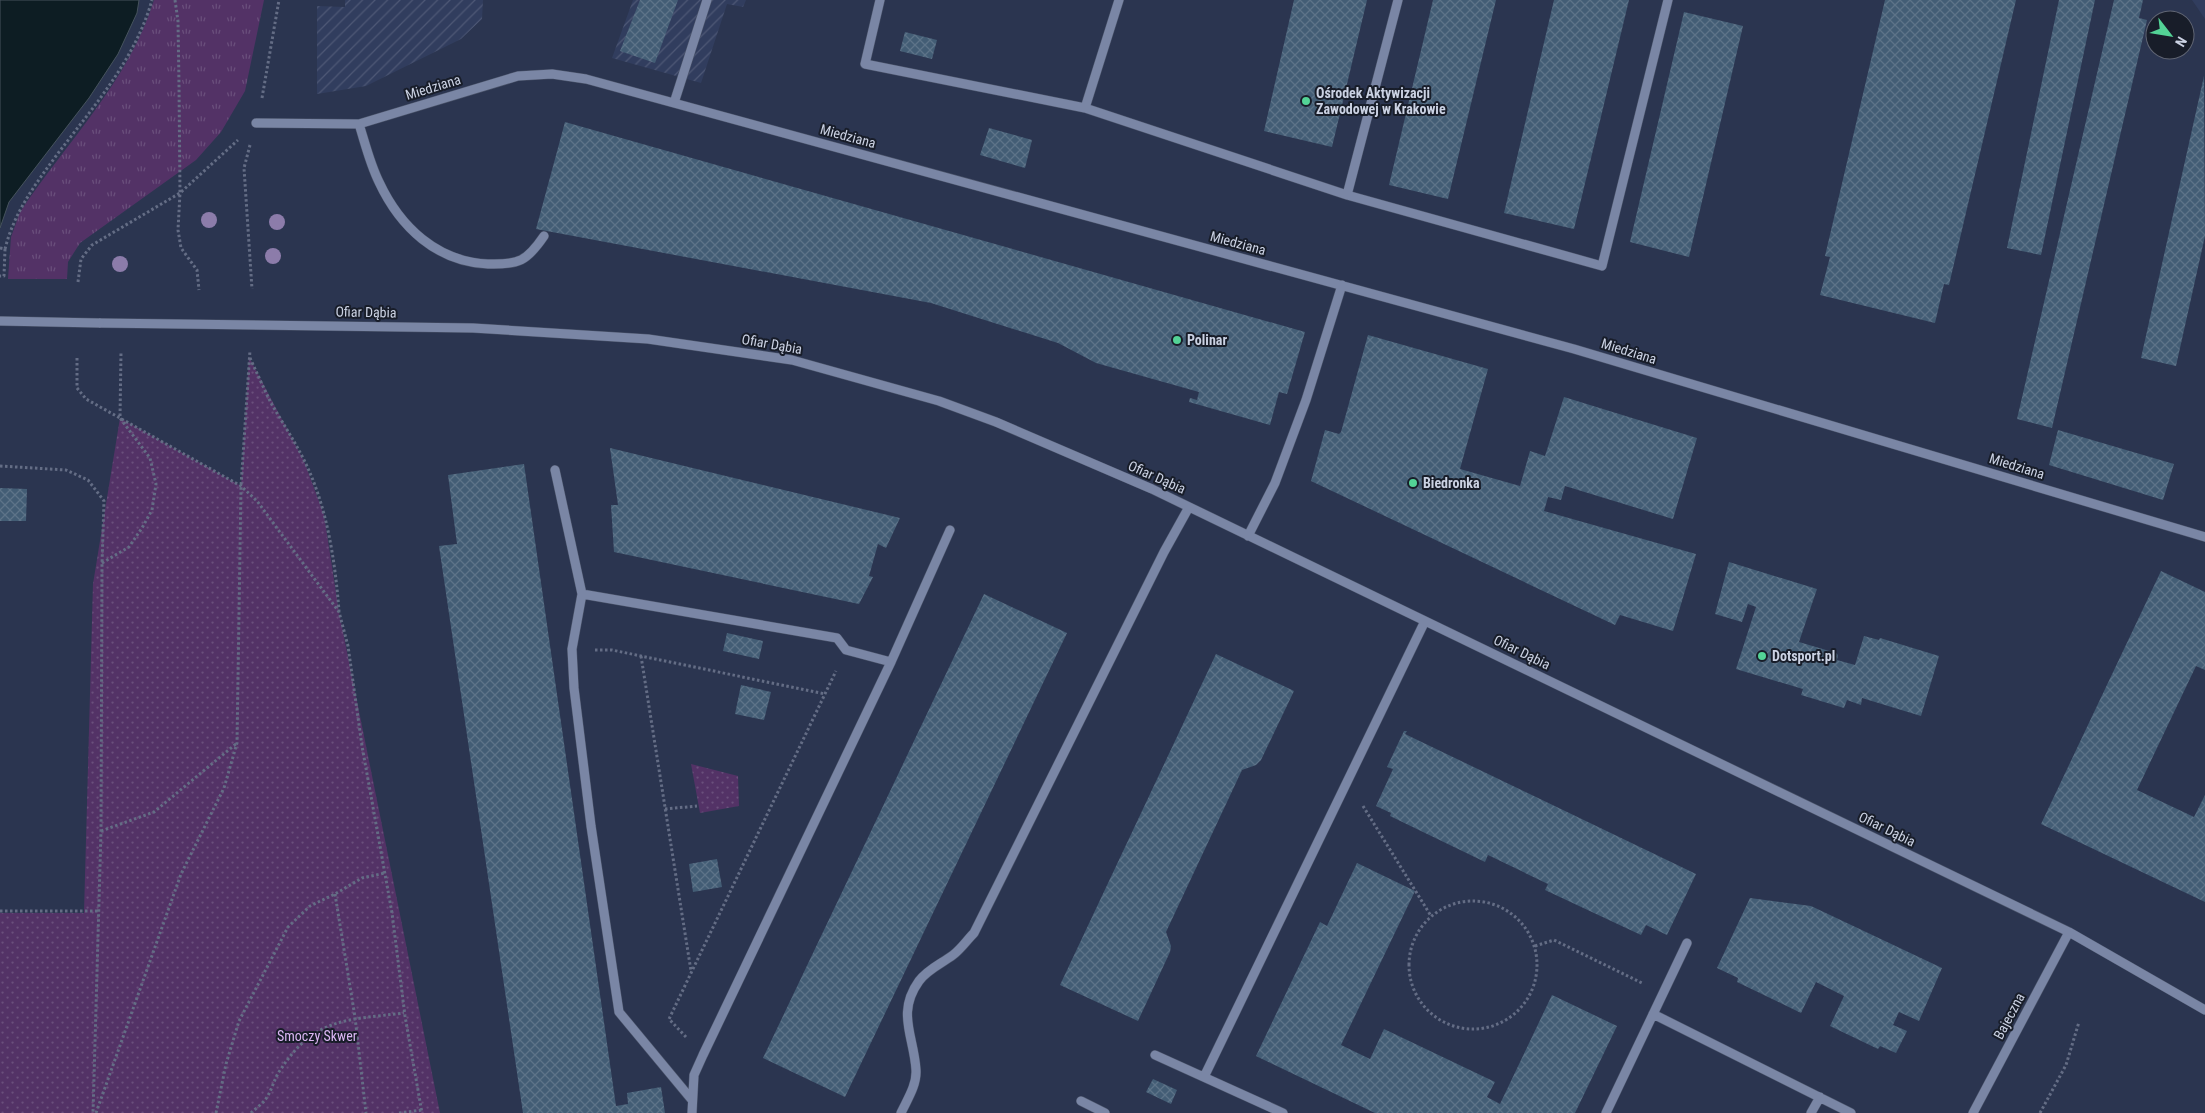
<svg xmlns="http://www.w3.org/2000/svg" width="2205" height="1113" font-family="'Roboto Condensed',sans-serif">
	<defs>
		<pattern id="industrial-furrows" width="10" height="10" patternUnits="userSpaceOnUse" patternTransform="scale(1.25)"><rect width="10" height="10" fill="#313d5e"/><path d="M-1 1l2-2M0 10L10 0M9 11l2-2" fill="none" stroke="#4e5875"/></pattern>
		<pattern id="grass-tufts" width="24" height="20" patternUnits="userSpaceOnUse" patternTransform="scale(1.25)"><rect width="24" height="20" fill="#533266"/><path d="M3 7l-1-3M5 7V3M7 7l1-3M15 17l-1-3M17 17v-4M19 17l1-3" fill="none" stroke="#6a4f7c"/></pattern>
		<pattern id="park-dots" width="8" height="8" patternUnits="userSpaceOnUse" patternTransform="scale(1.25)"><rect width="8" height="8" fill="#533266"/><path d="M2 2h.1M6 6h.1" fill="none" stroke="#6a4f7c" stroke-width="1.8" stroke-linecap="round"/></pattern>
		<pattern id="building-cross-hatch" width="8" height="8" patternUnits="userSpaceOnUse" patternTransform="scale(1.25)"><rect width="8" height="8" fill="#435d75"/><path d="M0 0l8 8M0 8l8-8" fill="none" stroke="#5d7388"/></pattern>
	</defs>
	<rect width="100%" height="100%" fill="#2b3550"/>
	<path fill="#313d5e" d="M2192 0H2205V19Z"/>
	<path fill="url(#industrial-furrows)" d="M345 0H483L482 19 461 39 366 86 317 94V6L345 7Z
		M633 0H746L743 7 727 4 701 83 612 58Z"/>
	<path fill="url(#grass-tufts)" d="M154 0H264L245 91 221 132 196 160 80 243 68 262 67 279H8L11 237 20 212C66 143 129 81 154 0Z"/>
	<path fill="url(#park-dots)" d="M249 357 304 461 324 515 339 612 440 1113H0V913H84L93 584 120 418 241 486Z
		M691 764 738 776 739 806 700 813Z"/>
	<path fill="#0d1d23" stroke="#46535d" d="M0 0H139L137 13 118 54 89 98 9 202 0 228Z"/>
	<path fill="url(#building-cross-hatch)" d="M640 0H678L655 63 620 51Z
		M1294 0H1367L1332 147 1264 131Z
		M1433 0H1496L1448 199 1389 185Z
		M1554 0H1629L1574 229 1504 213Z
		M1885 0H2016L1949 285 1944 284 1935 323 1820 295 1830 257 1825 256Z
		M2059 0H2095L2041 255 2007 248Z
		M2114 0H2143L2139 18 2147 20 2052 428 2017 419Z
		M1684 12 1743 26 1689 257 1630 242Z
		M905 32 937 40 932 59 900 51Z
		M2204 76 2205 236 2176 366 2141 358Z
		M565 122 1305 332 1287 394 1279 392 1270 425 1189 402 1190 398 1197 400 1199 392 1096 363 1058 343 931 303 536 229Z
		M989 128 1032 140 1025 168 980 155Z
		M1368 335 1488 369 1460 469 1520 486 1530 451 1545 456 1564 397 1697 438 1673 519 1565 486 1561 500 1548 497 1544 511 1696 554 1673 631 1620 615 1615 625 1311 481 1325 430 1339 434 1341 432Z
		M2058 430 2174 464 2163 500 2049 465Z
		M610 448 900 518 886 548 878 544 869 576 873 577 859 604 614 552 611 505H618Z
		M524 464 616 1106 628 1104 627 1093 661 1087 665 1113H523L439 546 457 544 448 475Z
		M0 488 27 489 26 521H0Z
		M1729 562 1817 589 1799 642 1836 653 1838 655 1837 660 1855 665 1864 636 1879 640 1880 638 1939 656 1921 716 1862 698 1861 705 1847 700 1844 708 1801 695 1803 689 1736 669 1756 607 1748 604 1742 622 1715 614Z
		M2161 571 2205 592V670L2196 666 2137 790 2194 817 2205 795V902L2041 824Z
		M984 594 1067 633 845 1097 763 1058Z
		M727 633 763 641 759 659 723 651Z
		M1216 654 1294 691 1261 760 1256 765 1242 770 1166 932 1171 946 1170 952 1138 1021 1060 985Z
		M741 685 771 692 764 720 735 714Z
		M1404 731H1407L1405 734 1696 874 1667 935 1646 925 1641 935 1545 890 1548 884 1488 855 1485 862 1390 816 1391 813 1376 806 1393 769 1387 767Z
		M717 859 722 887 693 892 689 864Z
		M1357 863 1415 891 1341 1045 1370 1059 1384 1029 1495 1082 1487 1097 1500 1104 1552 995 1617 1026 1575 1113H1375L1256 1056 1320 922 1327 926Z
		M1750 898 1811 906 1942 968 1919 1021 1899 1012 1893 1025 1907 1031 1896 1053 1880 1046 1878 1049 1830 1026 1844 996 1816 982 1801 1013 1737 982 1738 978 1717 968Z
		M1153 1079 1177 1090 1171 1104 1146 1092Z"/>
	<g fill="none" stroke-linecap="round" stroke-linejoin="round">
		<defs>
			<path id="minor" d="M880 0 865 64 1085 108 1347 195
				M1398 0 1347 195 1602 266 1668 0
				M674 103 707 0
				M1085 108 1119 0
				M256 123 359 124 518 76 552 74 586 79 1574 349 2205 537
				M359 124C365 143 370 164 379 182 400 227 437 262 488 264 519 265 527 261 544 236
				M99 323 473 328 648 339 792 360 939 401 996 422 1152 489 2069 932 2205 1010
				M555 470 582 594
				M1248 536 1275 483 1306 400 1342 285
				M891 662 950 530
				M1653 1014 1851 1113
				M1155 1055 1283 1113
				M1204 1077 1425 621
				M692 1100 619 1012 591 826 574 688 572 649 582 594 837 638 846 650 891 662 703 1055 694 1075 692 1113
				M1081 1101 1105 1113
				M901 1113C907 1100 917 1085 916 1070 914 1036 896 1013 919 981 928 969 941 964 953 955 961 949 967 940 974 933L1164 552 1189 507
				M1606 1113 1687 943
				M1811 1113 1820 1097
				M1973 1113 2069 932"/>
		</defs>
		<use href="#minor" stroke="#4a5369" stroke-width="10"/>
		<path stroke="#646d85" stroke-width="3" stroke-dasharray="2.5 2.5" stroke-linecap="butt" d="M175 0 178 21 179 85 180 193 178 230 181 248 197 270 199 290
			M262 98 279 0
			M250 145 244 168 252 289
			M0 248 5 249 4 276H0
			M5 249C14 213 34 186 56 156 93 107 135 60 152 0
			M78 282 81 259 92 245 180 193 238 140
			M77 358V388L86 399 241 486 257 501 339 612 348 646 362 746 392 913 405 1016 422 1113
			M250 358C257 373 264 389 271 403 282 422 294 440 304 460 327 506 335 560 339 611
			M0 466 66 470 88 480 104 501 102 564 101 831 93 1113
			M102 563 129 547 142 528 152 510 156 484 150 458 120 418 121 352
			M595 650H612L825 694
			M641 656 691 971
			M1363 806 1431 916
			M665 809 697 806
			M101 831 154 812 237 743
			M335 894 355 1017 366 1113
			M1409 965a64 64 0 1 1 128 0a64 64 0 1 1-128 0Z
			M0 911H98
			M1535 946 1554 940 1642 983
			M686 1037 669 1019 836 671
			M96 1113 181 874 224 788 237 743 241 486 250 350
			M216 1113 226 1064 239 1021 288 927 310 906 335 894 362 878 385 873
			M251 1113C255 1109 261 1105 265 1100 272 1091 274 1078 281 1069 315 1017 348 1020 404 1013
			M399 1113 422 1110
			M2040 1113 2066 1065 2079 1022"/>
		<use href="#minor" stroke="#7a86a5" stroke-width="9"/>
		<defs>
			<path id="minor-bridge" d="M0 321 99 323"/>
		</defs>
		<use href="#minor-bridge" stroke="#4a5369" stroke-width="10" stroke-linecap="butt"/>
		<use href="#minor-bridge" stroke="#7a86a5" stroke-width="9"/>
	</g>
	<g fill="#8c7caa">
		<circle cx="209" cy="220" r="8"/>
		<circle cx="277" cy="222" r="8"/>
		<circle cx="273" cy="256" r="8"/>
		<circle cx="120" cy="264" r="8"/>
	</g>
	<g fill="#53d396" stroke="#181d29" stroke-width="2">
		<circle cx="1306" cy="101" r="5"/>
		<circle cx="1177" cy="340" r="5"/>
		<circle cx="1413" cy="483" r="5"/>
		<circle cx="1762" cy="656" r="5"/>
	</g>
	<g text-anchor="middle" stroke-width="4" stroke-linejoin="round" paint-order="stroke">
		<g font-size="14" fill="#cbd2e3" stroke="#181d29">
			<text transform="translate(433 87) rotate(-17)" y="5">Miedziana</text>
			<text transform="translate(848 136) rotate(15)" y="5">Miedziana</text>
			<text transform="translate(1238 243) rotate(15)" y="5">Miedziana</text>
			<text transform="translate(366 312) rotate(1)" y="5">Ofiar Dąbia</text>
			<text transform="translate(772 344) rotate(10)" y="5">Ofiar Dąbia</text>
			<text transform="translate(1629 351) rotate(17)" y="5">Miedziana</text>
			<text transform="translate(2017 466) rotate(17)" y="5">Miedziana</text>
			<text transform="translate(1157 477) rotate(24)" y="5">Ofiar Dąbia</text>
			<text transform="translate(1522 652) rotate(26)" y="5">Ofiar Dąbia</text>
			<text transform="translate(1887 829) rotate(26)" y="5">Ofiar Dąbia</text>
			<text transform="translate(2009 1016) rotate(-62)" y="5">Bajeczna</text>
		</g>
		<g font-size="14" font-weight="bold" fill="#cbd2e3" stroke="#181d29" text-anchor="start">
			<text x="1316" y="98">Ośrodek Aktywizacji<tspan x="1316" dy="16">Zawodowej w Krakowie</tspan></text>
			<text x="1187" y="345">Polinar</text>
			<text x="1423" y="488">Biedronka</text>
			<text x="1772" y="661">Dotsport.pl</text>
		</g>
		<g font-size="14" fill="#dbb6f3" stroke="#181d29">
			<text x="317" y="1041">Smoczy Skwer</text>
		</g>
	</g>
	<g transform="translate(2170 35) rotate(121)"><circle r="24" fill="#181d29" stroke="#606573"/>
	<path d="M0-4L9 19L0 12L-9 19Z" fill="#53d396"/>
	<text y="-8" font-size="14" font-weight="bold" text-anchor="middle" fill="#cbd2e3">N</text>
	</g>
</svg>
